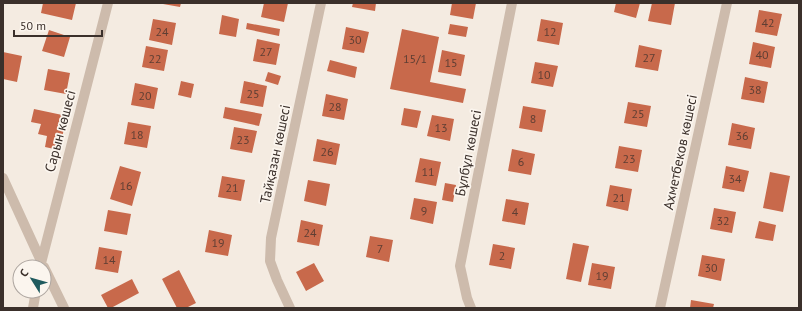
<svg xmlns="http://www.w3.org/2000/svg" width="802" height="311" font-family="'PT Sans',sans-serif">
	<rect width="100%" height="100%" fill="#f4ebe1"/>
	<path fill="#c8694b" d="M43 3H76L72 20 41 13Z
		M163 3H181L180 7 163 4Z
		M264 3H288L284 22 261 17Z
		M353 3H376L375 11 352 7Z
		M452 3H476L473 19 450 15Z
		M616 3H640L636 18 614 12Z
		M652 3H675L671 25 648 21Z
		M759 10 782 14 777 36 755 32Z
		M222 15 239 19 236 37 219 34Z
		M153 19 176 23 172 45 149 40Z
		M541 19 563 23 559 45 537 41Z
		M247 23 280 29 279 36 246 29Z
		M450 24 468 27 466 37 448 34Z
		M346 27 369 32 364 53 342 49Z
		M402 29 439 37 430 82 466 89 463 103 390 89Z
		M49 30 70 37 64 57 42 51Z
		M257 39 280 44 276 65 253 61Z
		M753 42 775 47 771 68 749 64Z
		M639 45 662 50 658 71 635 67Z
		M146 46 168 50 164 71 142 67Z
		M442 50 465 55 461 76 438 72Z
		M3 52 22 56 17 82 3 79Z
		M330 60 357 67 355 78 327 71Z
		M535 62 558 66 553 87 531 83Z
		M48 69 70 73 66 94 44 90Z
		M268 72 281 76 278 85 265 81Z
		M745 77 768 82 764 103 741 99Z
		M181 81 194 84 191 98 178 95Z
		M244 81 267 86 263 107 240 103Z
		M135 83 158 88 154 109 131 105Z
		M326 94 348 99 344 120 322 116Z
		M628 102 651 106 647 127 624 123Z
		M523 106 546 110 542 132 519 128Z
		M225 107 262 114 259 126 223 118Z
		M404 108 421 111 417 128 401 125Z
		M34 109 67 116 59 150 45 147 47 136 38 134 41 124 31 122Z
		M432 115 454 119 450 141 427 136Z
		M128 122 151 126 147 148 124 144Z
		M732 123 755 128 751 149 728 145Z
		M234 127 257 131 252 153 230 149Z
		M317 139 340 144 336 165 313 161Z
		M619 146 642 150 638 172 615 168Z
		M512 149 535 154 531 175 508 171Z
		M420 158 441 162 436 186 415 182Z
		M120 166 141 172 132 206 110 199Z
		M726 166 749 171 744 192 722 188Z
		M770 172 790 176 783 212 763 208Z
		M222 176 245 180 241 201 218 197Z
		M308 180 330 184 326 206 304 201Z
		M445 183 456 185 453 202 442 200Z
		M610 185 632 189 628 211 606 206Z
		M414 198 437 202 433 224 410 219Z
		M506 199 529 203 525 225 502 221Z
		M714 208 736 212 732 233 710 229Z
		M108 210 131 214 127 235 104 231Z
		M301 220 323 225 319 246 297 242Z
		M759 221 776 225 773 241 755 238Z
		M209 230 232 235 228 256 205 252Z
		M370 236 393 240 389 262 366 257Z
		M573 243 589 246 581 282 566 279Z
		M493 244 515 248 511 269 489 265Z
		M99 247 122 251 118 273 95 269Z
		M702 255 725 259 721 281 698 276Z
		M314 263 324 281 306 291 296 272Z
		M592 263 615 267 611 289 588 285Z
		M179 270 196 303 186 308H177L162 279Z
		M132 279 139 293 111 308H108L101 295Z
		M691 300 714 304 713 308H690Z"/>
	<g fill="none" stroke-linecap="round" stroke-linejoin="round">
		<path stroke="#cdbbac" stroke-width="10" d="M3 178 41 261
			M40 267 108 3
			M44 267 64 308
			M33 308 36 291
			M290 308 277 280 270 261 271 238 321 3
			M471 308 467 298 460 266 512 3
			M660 308 727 3"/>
	</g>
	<g text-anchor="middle" stroke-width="3.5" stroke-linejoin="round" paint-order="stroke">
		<g font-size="12" fill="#5e3e33">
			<text x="768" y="27">42</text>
			<text x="162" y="36">24</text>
			<text x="550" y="36">12</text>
			<text x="355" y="44">30</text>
			<text x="266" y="56">27</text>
			<text x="762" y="59">40</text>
			<text x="649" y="62">27</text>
			<text x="155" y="63">22</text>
			<text x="415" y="63">15/1</text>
			<text x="451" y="67">15</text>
			<text x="544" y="79">10</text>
			<text x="755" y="94">38</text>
			<text x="253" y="98">25</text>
			<text x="145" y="100">20</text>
			<text x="335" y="111">28</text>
			<text x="638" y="118">25</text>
			<text x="533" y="123">8</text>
			<text x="441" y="132">13</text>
			<text x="137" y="139">18</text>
			<text x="742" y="140">36</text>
			<text x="243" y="144">23</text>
			<text x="327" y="156">26</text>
			<text x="629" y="163">23</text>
			<text x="521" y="166">6</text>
			<text x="428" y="176">11</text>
			<text x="735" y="183">34</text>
			<text x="126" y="190">16</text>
			<text x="232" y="192">21</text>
			<text x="619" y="202">21</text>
			<text x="424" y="215">9</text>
			<text x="515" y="216">4</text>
			<text x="723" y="225">32</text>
			<text x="310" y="237">24</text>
			<text x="218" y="247">19</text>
			<text x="380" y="253">7</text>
			<text x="502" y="260">2</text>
			<text x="109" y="264">14</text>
			<text x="711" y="272">30</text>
			<text x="602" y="280">19</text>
		</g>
		<g font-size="14" fill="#3b302b" stroke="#fbf5ee">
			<text transform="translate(60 131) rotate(-75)" y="5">Сарын көшесі</text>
			<text transform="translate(680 152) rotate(-78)" y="5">Ахметбеков көшесі</text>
			<text transform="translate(468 153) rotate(-79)" y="5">Бұлбұл көшесі</text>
			<text transform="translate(275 154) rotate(-78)" y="5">Тайқазан көшесі</text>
		</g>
	</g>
	<rect width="802" height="311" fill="none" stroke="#3b302b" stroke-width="8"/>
	<g transform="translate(32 279) rotate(307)"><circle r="19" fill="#fbf5ee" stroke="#aea6a0"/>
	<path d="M0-3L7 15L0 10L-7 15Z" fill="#1f5a5e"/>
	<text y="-6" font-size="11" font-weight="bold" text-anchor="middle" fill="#3b302b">С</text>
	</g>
	<path d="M14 30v6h88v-6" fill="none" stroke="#3b302b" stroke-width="2"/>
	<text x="20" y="30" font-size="12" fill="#3b302b" stroke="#fbf5ee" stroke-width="3" paint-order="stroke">50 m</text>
</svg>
